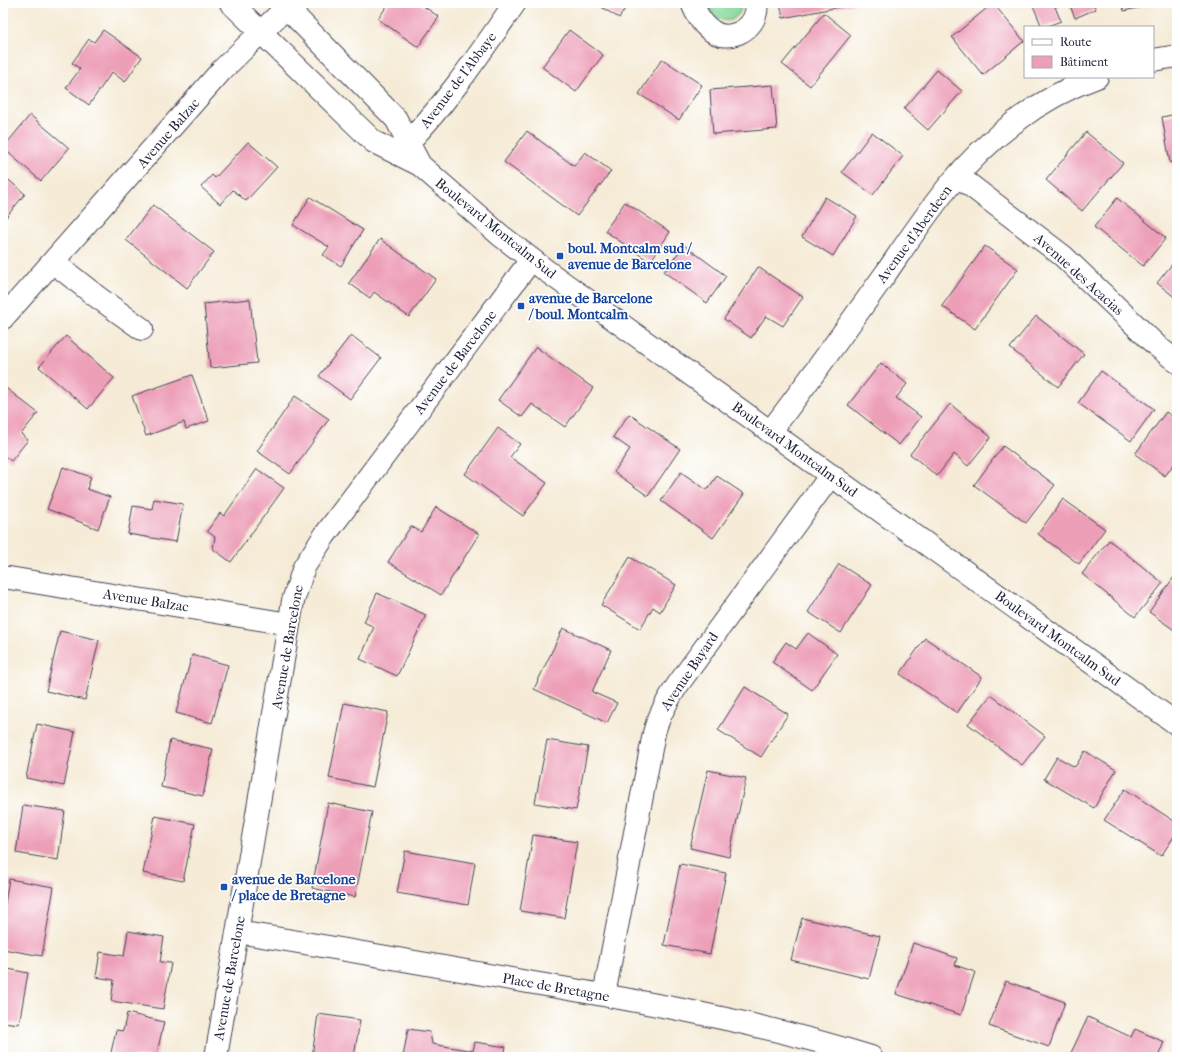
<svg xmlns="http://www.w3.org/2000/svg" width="1180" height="1060" font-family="'IM FELL French Canon',serif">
	<rect width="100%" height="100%" fill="#fff"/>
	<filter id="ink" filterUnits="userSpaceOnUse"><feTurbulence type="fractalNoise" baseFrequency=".025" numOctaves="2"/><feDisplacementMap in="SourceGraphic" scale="8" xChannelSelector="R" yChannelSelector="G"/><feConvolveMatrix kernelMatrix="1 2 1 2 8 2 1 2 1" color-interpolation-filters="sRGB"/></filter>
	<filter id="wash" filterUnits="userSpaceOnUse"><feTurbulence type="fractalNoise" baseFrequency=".012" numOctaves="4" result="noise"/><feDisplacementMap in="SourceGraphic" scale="16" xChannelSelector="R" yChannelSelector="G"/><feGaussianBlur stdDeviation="0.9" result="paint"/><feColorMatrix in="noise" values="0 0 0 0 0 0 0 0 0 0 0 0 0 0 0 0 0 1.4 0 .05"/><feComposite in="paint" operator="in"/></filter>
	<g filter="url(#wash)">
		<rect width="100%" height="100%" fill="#f5ebd6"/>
		<path fill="#86d899" stroke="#547d6a" d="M707 3H742C741 20 725 27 713 14 710 11 709 7 707 3Z"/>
		<g id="blocks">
			<path fill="#ed9fb8" d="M389 3H419L439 17 418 47 378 19Z
				M595 3H629L619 18Z
				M780 3H855V4L783 18Z
				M993 3 1024 41 983 75 952 37Z
				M1032 3H1065L1055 7 1061 21 1045 27H1042Z
				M1069 3H1093L1096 9 1075 18Z
				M1122 3H1155V4L1124 11Z
				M824 13 851 35 810 86 782 64Z
				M103 30 142 57 125 82 112 72 89 105 66 88 80 69 72 63 89 39 94 42Z
				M569 30 603 55 576 92 542 67Z
				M662 59 702 85 679 120 639 94Z
				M937 70 962 91 928 130 904 109Z
				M773 85 777 129 713 134 710 90Z
				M1177 114V161L1170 163 1162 117Z
				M30 115 69 148 41 181 3 148Z
				M527 131 574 166 585 152 611 171 577 216 504 162Z
				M872 132 903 156 873 195 842 172Z
				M1086 132 1123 163 1082 211 1046 180Z
				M248 142 277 167 246 201 233 190 220 204 201 187 212 175 215 178Z
				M3 175 25 194 3 221Z
				M310 197 363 230 341 266 323 255 329 247 293 225Z
				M825 197 857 216 833 256 802 237Z
				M1117 198 1166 238 1143 266 1094 227Z
				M625 202 670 232 650 262 605 231Z
				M153 205 214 252 187 288 126 240Z
				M380 239 436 279 409 317 374 292 370 298 349 283Z
				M684 245 726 276 707 303 664 272Z
				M985 246 1018 269 975 329 942 306Z
				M1177 258V299L1157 283Z
				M758 267 803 297 783 326 766 316 751 338 724 319Z
				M250 299 257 363 210 368 204 304Z
				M1036 316 1084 354 1058 387 1010 348Z
				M351 335 381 358 350 399 319 376Z
				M66 336 114 378 88 409 39 367Z
				M536 347 593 388 565 427 532 404 522 417 498 400Z
				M881 363 907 384 896 398 921 417 899 445 848 405Z
				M1101 371 1154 409 1131 441 1078 403Z
				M192 375 209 421 186 429 184 422 146 436 132 396Z
				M6 388 38 413 21 434 28 440 11 461 3 455V392Z
				M295 396 329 419 290 474 257 451Z
				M950 404 991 437 968 466 954 454 937 476 910 454Z
				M1166 412 1177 420V467L1174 464 1165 476 1135 454Z
				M629 414 680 449 648 496 614 472 630 449 613 437Z
				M498 428 520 444 510 457 547 483 523 516 465 474Z
				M1003 446 1055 485 1026 523 974 485Z
				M63 467 91 477 87 489 110 497 98 529 47 509Z
				M257 469 284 488 231 562 213 549 215 537 207 531 220 513 224 516Z
				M681 472 707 490 717 476 744 494 713 538 661 501Z
				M154 499 183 504 176 542 128 534 133 506 152 509Z
				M1063 499 1105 529 1079 564 1038 534Z
				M436 507 479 534 441 595 388 562 411 526 421 532Z
				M1109 540 1163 583 1135 617 1082 574Z
				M630 557 676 585 660 612 653 607 640 629 601 605Z
				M839 564 872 585 841 633 808 612Z
				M1174 577 1177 580V632L1149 612Z
				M377 593 426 615 397 676 360 659 374 627 364 622Z
				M563 628 611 650 592 692 617 703 607 723 534 689Z
				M60 631 99 640 85 700 46 691Z
				M808 633 837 654 812 690 772 662 786 642 796 649Z
				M925 638 982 677 957 713 900 674Z
				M192 655 228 665 212 723 176 713Z
				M745 687 788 714 761 757 718 730Z
				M991 695 1045 736 1022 765 968 724Z
				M344 703 388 712 373 787 329 778Z
				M37 724 75 732 64 786 26 778Z
				M170 740 213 749 203 796 161 787Z
				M547 740 588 747 576 810 535 803Z
				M1085 751 1116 770 1094 808 1044 779 1057 757 1075 767Z
				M708 770 746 778 729 857 690 848Z
				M1125 789 1177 823V832L1161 856 1104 820Z
				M328 803 372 812 355 897 312 888Z
				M23 805 65 811 58 860 16 853Z
				M155 816 195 824 183 881 143 873Z
				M533 835 577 842 564 918 520 911Z
				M405 851 475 863 468 905 397 893Z
				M680 864 726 873 710 954 664 945Z
				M9 879 54 887 42 956 3 949V915Z
				M802 918 880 936 869 979 791 960Z
				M128 931 164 937 160 962 171 963 163 1009 111 1001 114 980 96 977 100 952 124 956Z
				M913 943 957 958 955 965 975 972 961 1015 896 994Z
				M3 968 28 973 19 1024 3 1022Z
				M1006 981 1065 1002 1049 1047 989 1026Z
				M127 1013 164 1022 156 1057H110L116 1030 123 1031Z
				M318 1014 360 1020 354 1057H312Z
				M1088 1017 1131 1037 1135 1029 1164 1042 1158 1057H1069Z
				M408 1029 430 1032 432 1044 473 1051 475 1042 506 1047 504 1057H403Z"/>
		</g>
	</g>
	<g filter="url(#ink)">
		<use href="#blocks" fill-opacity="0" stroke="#424052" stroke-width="1"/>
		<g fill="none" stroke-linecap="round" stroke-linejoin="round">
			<defs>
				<path id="minor" d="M231 3 374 142 420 165 500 235 548 272 1177 724
					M282 3 396 119 420 165
					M692 3C696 13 702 25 712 31 727 42 752 32 756 12 757 10 756 6 756 3
					M1153 60 1177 56
					M399 152C444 107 479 55 515 3
					M958 176 1063 256 1157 346 1177 362
					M53 262 96 296 142 329
					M3 318 222 70 291 3
					M770 432C810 380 848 326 886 273 906 244 926 214 948 187 987 139 1038 98 1097 77
					M3 577 289 624
					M237 932C332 947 427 964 522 981 640 1001 757 1021 871 1057
					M604 995 654 733C659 714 668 699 679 683L831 475
					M216 1057 293 601 304 567 325 535 531 260"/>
			</defs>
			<use href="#minor" stroke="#424052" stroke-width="24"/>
			<use href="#minor" stroke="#fff" stroke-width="22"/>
		</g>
	</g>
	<g fill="#1a4fb4" stroke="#fff" stroke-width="1.5">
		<rect x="556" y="252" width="8" height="8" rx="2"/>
		<rect x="517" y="302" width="8" height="8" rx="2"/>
		<rect x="220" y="883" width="8" height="8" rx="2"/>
	</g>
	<g text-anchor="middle" stroke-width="3.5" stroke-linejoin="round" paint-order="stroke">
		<g font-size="14" fill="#22223b" stroke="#fff">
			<text transform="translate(458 80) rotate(-53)" y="5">Avenue de l'Abbaye</text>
			<text transform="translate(168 133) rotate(-49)" y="5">Avenue Balzac</text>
			<text transform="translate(496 228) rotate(39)" y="5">Boulevard Montcalm Sud</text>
			<text transform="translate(914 234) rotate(-54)" y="5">Avenue d'Aberdeen</text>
			<text transform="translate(1079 274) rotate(42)" y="5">Avenue des Acacias</text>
			<text transform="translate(455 362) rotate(-53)" y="5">Avenue de Barcelone</text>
			<text transform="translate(795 449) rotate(36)" y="5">Boulevard Montcalm Sud</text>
			<text transform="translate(146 600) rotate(9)" y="5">Avenue Balzac</text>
			<text transform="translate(1058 638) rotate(36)" y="5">Boulevard Montcalm Sud</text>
			<text transform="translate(287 647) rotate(-80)" y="5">Avenue de Barcelone</text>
			<text transform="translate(689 671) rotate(-56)" y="5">Avenue Bayard</text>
			<text transform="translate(229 978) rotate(-80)" y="5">Avenue de Barcelone</text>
			<text transform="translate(556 987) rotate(10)" y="5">Place de Bretagne</text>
		</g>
		<g font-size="14" font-weight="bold" fill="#164399" stroke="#fff" text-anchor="start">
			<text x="568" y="253">boul. Montcalm sud /<tspan x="568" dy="16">avenue de Barcelone</tspan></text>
			<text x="529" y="303">avenue de Barcelone<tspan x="529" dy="16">/ boul. Montcalm</tspan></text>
			<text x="232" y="884">avenue de Barcelone<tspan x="232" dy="16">/ place de Bretagne</tspan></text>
		</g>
	</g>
	<rect width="1180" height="1060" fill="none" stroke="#fff" stroke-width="16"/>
	<rect x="1024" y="26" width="130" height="52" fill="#ffffff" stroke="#a7a7b1"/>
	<rect x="1032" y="39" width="20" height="6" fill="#ffffff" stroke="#a7a7b1"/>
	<text x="1060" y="46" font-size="12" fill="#22223b">Route</text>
	<rect x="1032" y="56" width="20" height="12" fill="#ed9fb8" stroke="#a7a7b1"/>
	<text x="1060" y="66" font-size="12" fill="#22223b">Bâtiment</text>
</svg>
